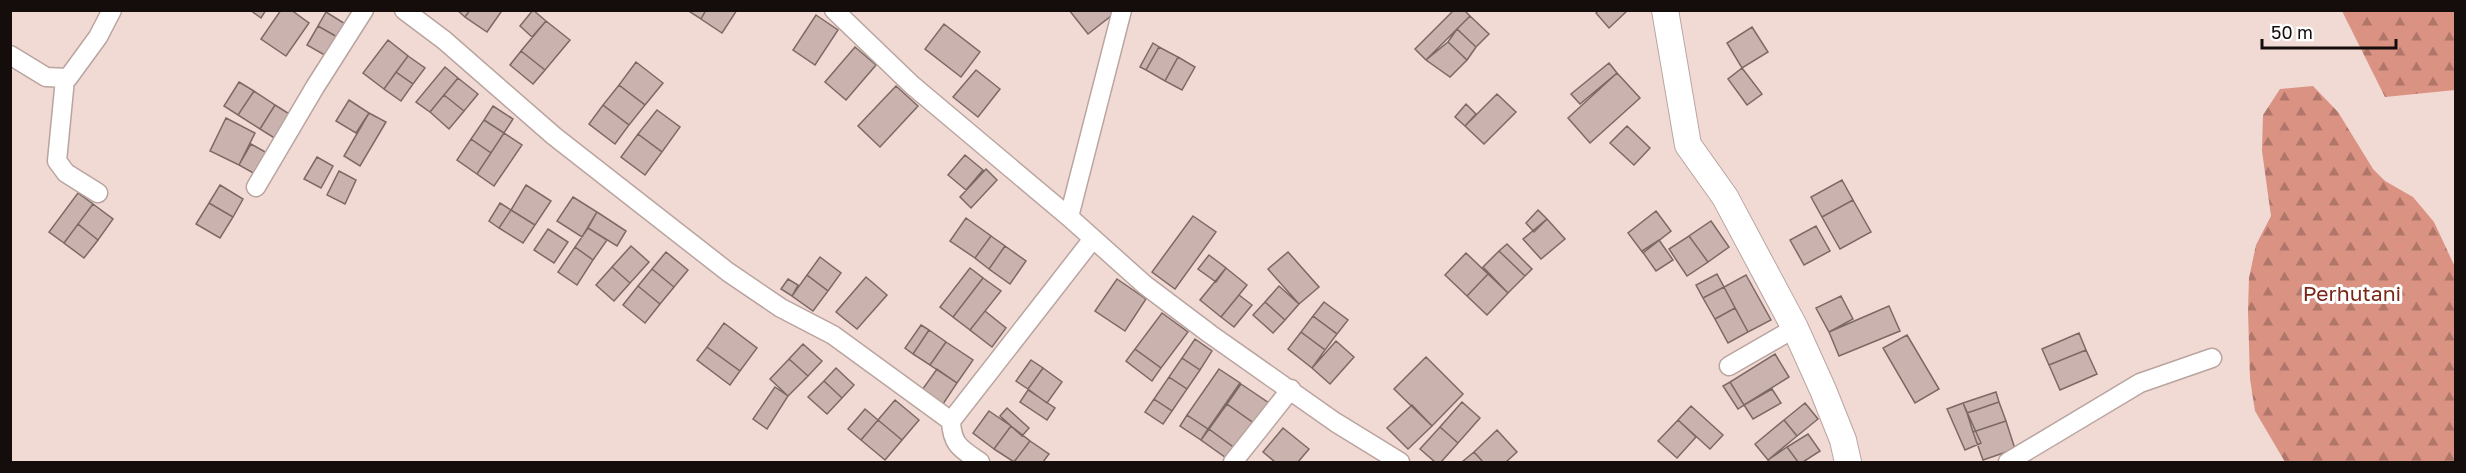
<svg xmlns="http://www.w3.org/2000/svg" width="2466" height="473" font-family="'Golos Text',sans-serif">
	<defs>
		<pattern id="forest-firs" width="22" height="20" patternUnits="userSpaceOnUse" patternTransform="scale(1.5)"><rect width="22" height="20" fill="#da9283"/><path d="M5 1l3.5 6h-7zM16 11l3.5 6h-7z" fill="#b0766a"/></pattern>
	</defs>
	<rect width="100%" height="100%" fill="#f1d9d4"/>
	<path fill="url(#forest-firs)" d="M2342 11H2455V90L2385 97Z
		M2313 86 2338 112 2373 169 2385 181 2413 197 2434 222 2455 267V462H2285L2255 411 2250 379 2248 311 2249 278 2256 245 2271 216 2262 151 2263 115 2280 89Z"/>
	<path fill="#cab3ae" stroke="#7d6964" stroke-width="1.5" d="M250 10H266L261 18Z
		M281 10H291L309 23 286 56 261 39Z
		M457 10H470L465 17Z
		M470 10H499L501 12 487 32 465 17Z
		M533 10 546 21 532 37 520 26Z
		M687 10H706L701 19Z
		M706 10H737L722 33 701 19Z
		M1069 10H1115L1116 12 1088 34Z
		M1454 10H1464L1470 16 1426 60 1415 49Z
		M1599 10H1628L1609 28 1596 13Z
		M326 12 347 25 339 38 318 26Z
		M816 15 838 30 815 65 793 50Z
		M1470 16 1489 34 1476 47 1457 29Z
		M546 21 570 40 545 70 521 51Z
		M944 24 980 52 961 77 925 49Z
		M318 26 339 38 328 57 307 45Z
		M1752 27 1768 52 1742 68 1727 43Z
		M1457 29 1476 47 1467 60 1448 42Z
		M388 40 408 56 384 89 363 73Z
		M1448 42 1467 60 1450 77 1426 60Z
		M1153 43 1159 47 1146 70 1140 67Z
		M855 47 876 65 846 100 825 82Z
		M1159 47 1178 57 1165 81 1146 70Z
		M521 51 545 70 533 84 510 65Z
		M408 56 425 68 413 84 396 72Z
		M1178 57 1195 67 1182 90 1165 81Z
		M636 62 663 83 645 105 619 85Z
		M1609 63 1617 73 1580 104 1571 94Z
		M445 67 458 78 430 112 416 102Z
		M1742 68 1762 94 1747 105 1728 79Z
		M976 70 1000 89 978 117 953 97Z
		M396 72 413 84 401 101 384 89Z
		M1617 73 1640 98 1590 143 1568 118Z
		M458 78 478 94 464 111 444 95Z
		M239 82 254 91 238 115 224 106Z
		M619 85 645 105 629 125 603 105Z
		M896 86 918 106 880 147 858 126Z
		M254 91 275 105 260 129 238 115Z
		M1497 94 1516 112 1484 144 1465 126Z
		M444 95 464 111 449 129 430 112Z
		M349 100 369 113 356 133 336 121Z
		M1466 104 1476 114 1465 126 1455 117Z
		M275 105 291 115 276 139 260 129Z
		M603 105 629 125 615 144 589 124Z
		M493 106 513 119 504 133 484 120Z
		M657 110 680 127 662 152 638 134Z
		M369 113 386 122 360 166 344 156Z
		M226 118 255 133 239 165 210 151Z
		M484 120 504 133 491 153 471 139Z
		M1627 126 1650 148 1634 165 1610 143Z
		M504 133 522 145 494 186 477 174Z
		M638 134 662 152 645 175 621 157Z
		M471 139 491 153 477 174 457 160Z
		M251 144 267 153 255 174 239 165Z
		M965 155 983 170 966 190 948 175Z
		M317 157 333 166 321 188 304 179Z
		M986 169 997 180 971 208 960 197Z
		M339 171 356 180 345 204 327 195Z
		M1842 180 1853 200 1822 217 1811 197Z
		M220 185 243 199 233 217 209 203Z
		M526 185 551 201 535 225 511 210Z
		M78 193 93 204 64 243 49 232Z
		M573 197 597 212 582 237 557 221Z
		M1853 200 1871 232 1840 249 1822 217Z
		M209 203 233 217 220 238 196 224Z
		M500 203 511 210 499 228 489 221Z
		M93 204 113 219 98 240 78 224Z
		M511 210 535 225 523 243 499 228Z
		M1538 210 1547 219 1534 232 1526 223Z
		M1656 211 1671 231 1643 253 1628 233Z
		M597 212 626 231 617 246 588 228Z
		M1193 216 1216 232 1175 289 1152 272Z
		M966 218 991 236 975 258 950 241Z
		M1547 219 1565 239 1541 259 1523 239Z
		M1711 221 1729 247 1708 262 1689 236Z
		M78 224 98 240 84 258 64 243Z
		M1816 226 1830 251 1804 265 1790 240Z
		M588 228 607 240 593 260 575 247Z
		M548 229 568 242 554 263 534 250Z
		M991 236 1005 246 989 269 975 258Z
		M1689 236 1708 262 1687 276 1669 249Z
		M1659 240 1673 260 1656 271 1642 251Z
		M1507 244 1532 269 1525 276 1499 251Z
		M631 246 649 262 630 283 612 267Z
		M1005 246 1026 261 1010 284 989 269Z
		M575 247 593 260 577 285 558 272Z
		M1499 251 1525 276 1508 293 1483 267Z
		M666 252 688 270 674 287 652 269Z
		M1288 252 1319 287 1299 304 1268 269Z
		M1466 253 1488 274 1467 296 1445 275Z
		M1209 255 1226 268 1216 282 1198 269Z
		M820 257 841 273 828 291 807 275Z
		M612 267 630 283 614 301 596 285Z
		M970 268 983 278 953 317 940 307Z
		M1226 268 1247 285 1221 317 1200 300Z
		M652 269 674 287 660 304 638 286Z
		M1488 274 1508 293 1487 315 1467 296Z
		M1717 274 1724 287 1703 298 1696 285Z
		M807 275 828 291 813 311 792 296Z
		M1746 275 1771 320 1748 332 1724 287Z
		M866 277 887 295 857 329 836 312Z
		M983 278 1001 291 970 330 953 317Z
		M788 279 798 285 792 296 781 289Z
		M1117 279 1146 299 1125 331 1095 311Z
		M638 286 660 304 645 323 623 305Z
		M1279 286 1299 304 1285 320 1265 302Z
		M1724 287 1735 308 1715 319 1703 298Z
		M1239 295 1252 305 1234 327 1221 317Z
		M1841 296 1853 319 1829 332 1816 308Z
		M1265 302 1285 320 1273 333 1253 315Z
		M1324 302 1348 320 1337 334 1313 316Z
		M1889 306 1900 331 1839 356 1829 332Z
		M1735 308 1748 332 1728 343 1715 319Z
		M985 311 1006 328 992 347 970 330Z
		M1162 313 1188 332 1161 368 1135 349Z
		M1313 316 1337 334 1325 350 1301 332Z
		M724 323 757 348 740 371 707 347Z
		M921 325 929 330 913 354 905 348Z
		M929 330 946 342 930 365 913 354Z
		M1301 332 1325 350 1312 368 1288 349Z
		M2079 333 2086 350 2049 365 2042 349Z
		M1907 335 1939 389 1915 403 1883 348Z
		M1195 339 1212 351 1200 370 1182 358Z
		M1336 341 1354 357 1330 384 1312 368Z
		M946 342 973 360 957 383 930 365Z
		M803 344 822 361 808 376 789 359Z
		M707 347 740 371 730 385 697 360Z
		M1135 349 1161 368 1152 381 1126 361Z
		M2086 350 2097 374 2060 390 2049 365Z
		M1775 354 1789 377 1744 405 1730 382Z
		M1426 357 1463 394 1432 426 1394 389Z
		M1182 358 1200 370 1187 389 1169 377Z
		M789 359 808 376 788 396 770 379Z
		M1031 360 1043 368 1028 389 1016 381Z
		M836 368 854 385 842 398 824 381Z
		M1043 368 1062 382 1047 403 1028 389Z
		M937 369 957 383 943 404 922 390Z
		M1219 369 1240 383 1208 429 1187 415Z
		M1169 377 1187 389 1172 411 1154 399Z
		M824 381 842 398 827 414 808 397Z
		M1730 382 1744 405 1738 409 1723 386Z
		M1241 384 1269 403 1255 424 1227 404Z
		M775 387 788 396 767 429 753 419Z
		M1772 389 1781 403 1753 419 1744 405Z
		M1028 390 1055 408 1047 420 1020 402Z
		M1996 392 1999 402 1967 413 1963 403Z
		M1154 399 1172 411 1163 424 1145 412Z
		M895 400 919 420 902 440 878 420Z
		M1462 402 1480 418 1458 443 1440 427Z
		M1999 402 2006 421 1973 432 1967 413Z
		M1805 403 1818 419 1797 436 1784 420Z
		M1963 403 1981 443 1965 450 1947 409Z
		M1227 404 1255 424 1236 449 1209 429Z
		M1412 405 1432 426 1408 449 1387 428Z
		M1691 406 1723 435 1710 449 1678 420Z
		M1007 408 1029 428 1022 436 1000 416Z
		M865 409 878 420 861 440 848 429Z
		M989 411 1011 426 994 449 973 433Z
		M1187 415 1208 429 1201 440 1180 426Z
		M878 420 902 440 885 460 861 440Z
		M1678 420 1696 437 1677 458 1658 441Z
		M1784 420 1797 436 1768 460 1755 444Z
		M2006 421 2015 449 1983 460 1973 432Z
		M1011 426 1030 441 1014 462 994 449Z
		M1440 427 1458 443 1441 462H1435L1420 449Z
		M1283 428 1309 449 1298 462H1275L1263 452Z
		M1209 429 1236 449 1229 460 1201 440Z
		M1497 430 1517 452 1506 462H1483L1474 452Z
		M1808 434 1820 451 1803 462H1798L1787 447Z
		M1030 441 1049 454 1043 462H1014Z
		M1787 447 1798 462H1770L1768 460Z
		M1474 452 1483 462H1462Z"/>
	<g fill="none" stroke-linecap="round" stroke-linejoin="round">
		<defs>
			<path id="street" d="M404 10 444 40 554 136 728 272 781 308 833 335 951 421 1092 240
				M834 10 912 85 1069 217
				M1122 10 1069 217 1145 285 1210 334 1335 422 1400 462
				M10 55 46 77 68 78 98 37 112 10
				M65 79 57 161 66 173 98 193
				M256 187 315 87 364 10
				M1729 366 1795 328
				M951 421C952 445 961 449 980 462
				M1233 462 1291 389
				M2008 462 2140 383 2212 358"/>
			<path id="secondary" d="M1665 10 1688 145 1725 197 1795 328 1823 390 1843 440 1848 462"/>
		</defs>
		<use href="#street" stroke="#baa49f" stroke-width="21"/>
		<use href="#secondary" stroke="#baa49f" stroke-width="28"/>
		<use href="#street" stroke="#fff" stroke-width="18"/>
		<use href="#secondary" stroke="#fff" stroke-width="26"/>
	</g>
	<g text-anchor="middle" stroke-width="6" stroke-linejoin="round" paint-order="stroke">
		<g font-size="21" fill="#7a2616" stroke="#fff">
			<text x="2352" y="301">Perhutani</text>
		</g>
	</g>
	<rect width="2466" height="473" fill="none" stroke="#150d0c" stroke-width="24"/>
	<path d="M2262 39v9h134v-9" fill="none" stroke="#150d0c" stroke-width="3"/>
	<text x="2271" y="39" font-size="18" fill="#150d0c" stroke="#ffffff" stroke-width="4.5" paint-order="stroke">50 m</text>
</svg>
